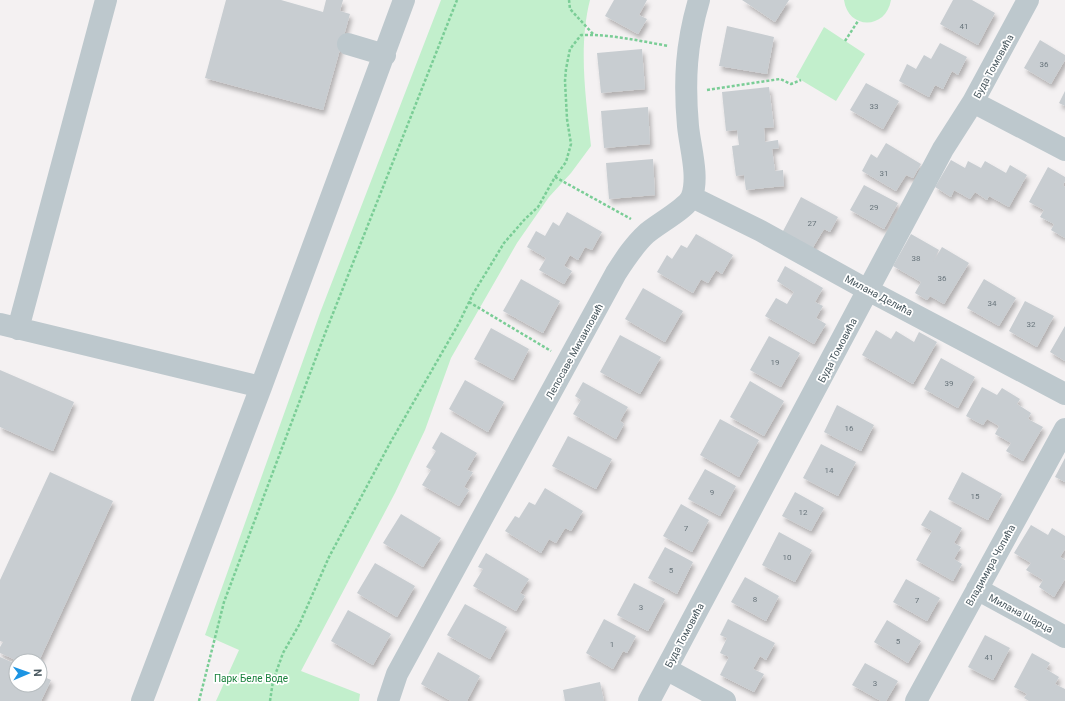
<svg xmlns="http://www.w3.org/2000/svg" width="1065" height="701" font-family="Roboto,sans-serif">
	<defs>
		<filter id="shadow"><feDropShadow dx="2.5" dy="4.5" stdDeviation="2" flood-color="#0004"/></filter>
	</defs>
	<rect width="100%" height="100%" fill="#f4f1f2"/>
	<path fill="#c2efcc" d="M441 0H590C578 47 586 99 591 146L571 173 549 197 517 243 451 358 425 430 395 493 301 671 360 694 359 701H216L239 650 205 635 320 313Z
		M844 0H891C886 30 848 30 844 0Z
		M824 27 865 54 836 101 796 77Z"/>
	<path fill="#c8cdd1" filter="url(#shadow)" d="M226 0H281L323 12 326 0H343L340 11 350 14 323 110 205 78Z
		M614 0H647L639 15 647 19 638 34 605 16Z
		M742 0H789L775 22Z
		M953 0H972L995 13 978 45 940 24Z
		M727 26 774 37 767 74 719 66Z
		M1040 40 1065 55V60L1051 84 1024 68Z
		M940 43 967 57 958 75 952 71 943 89 935 85 929 97 899 81 907 64 916 69 924 55 931 59Z
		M642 49 645 89 601 93 597 53Z
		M866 83 899 101 883 129 850 110Z
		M769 87 774 127 764 128 765 142 778 140 779 148 772 149 775 171 783 170 784 186 746 190 744 175 736 176 732 146 739 145 737 130 726 131 722 92Z
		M1065 91V106L1059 103Z
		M648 107 650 144 604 148 601 111Z
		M886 143 921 164 913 178 906 175 896 191 862 171 871 154 877 158Z
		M653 159 655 195 609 199 606 163Z
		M951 160 965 168 968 161 981 168 985 161 1006 173 1010 165 1027 175 1009 207 989 196 987 200 975 192 970 199 954 190 951 197 935 187Z
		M1048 167 1065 177V181L1063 185 1065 187V238L1051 230 1054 224 1040 217 1044 210 1029 202Z
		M864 185 898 203 884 229 850 210Z
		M801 197 838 217 830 232 824 229 812 249 782 233Z
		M567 212 602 232 592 250 585 247 578 260 570 255 564 266 572 271 564 284 539 270 546 258 527 247 536 231 545 236 553 222 559 226Z
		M696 234 733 255 722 274 716 270 708 283 701 279 693 293 657 272 667 255 672 259 681 245 687 248Z
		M911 234 939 250 933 262 942 247 969 263 944 304 930 296 927 300 915 293 921 282 893 266Z
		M785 266 823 288 815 302 823 306 816 318 826 324 814 344 765 316 776 298 787 304 794 292 777 281Z
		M521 279 560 301 543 333 503 311Z
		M984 279 1016 298 999 326 967 308Z
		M643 288 683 311 665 342 625 319Z
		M1025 301 1054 316 1037 347 1009 331Z
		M1065 326V361L1050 352Z
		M491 328 529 349 513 380 474 359Z
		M876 330 891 339 896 331 914 342 919 332 937 342 913 384 862 355Z
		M620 335 661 357 640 394 600 372Z
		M769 336 800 353 781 387 750 370Z
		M941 358 975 377 958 408 924 389Z
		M0 370 74 402 53 451 0 427Z
		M465 380 504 402 488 432 449 409Z
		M750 381 784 401 764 436 730 417Z
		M583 382 628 407 620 421 624 424 616 439 573 414 581 400 575 396Z
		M982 387 997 395 1002 388 1020 399 1017 404 1031 413 1028 419 1043 427 1023 461 1006 451 1011 443 995 434 999 426 987 419 983 425 966 416Z
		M837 405 874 425 861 451 824 432Z
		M720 419 759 440 739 477 700 455Z
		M441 432 477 453 467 470 473 472 464 487 469 490 459 506 422 485 431 470 426 467 436 451 432 448Z
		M568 436 612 459 596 489 552 466Z
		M821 444 856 462 838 496 803 478Z
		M1065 458V482L1055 477Z
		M705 469 736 486 720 516 688 499Z
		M50 472 113 501 39 661H18L0 653V647L3 642 0 641V580Z
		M962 472 1002 494 988 520 948 499Z
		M545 488 583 511 571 531 565 528 556 543 549 539 541 553 505 531 515 516 519 518 529 502 535 505Z
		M795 492 824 508 811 531 782 516Z
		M681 504 709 520 692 552 663 536Z
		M930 510 962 528 954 543 961 547 954 559 962 564 953 581 916 560 932 531 921 525Z
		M401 514 441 538 423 567 383 543Z
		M1031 525 1048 535 1052 528 1065 536V549L1060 557 1065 560V579L1054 597 1039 587 1043 580 1026 570 1031 563 1014 553Z
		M779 532 812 550 795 582 762 565Z
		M665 547 693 562 677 594 648 578Z
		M486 553 529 579 520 593 525 596 516 611 473 586 483 569 478 567Z
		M375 563 415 586 397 617 357 593Z
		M745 577 779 596 766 621 731 602Z
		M906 579 940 598 927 621 893 602Z
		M634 583 665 599 648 631 617 615Z
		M465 604 507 627 490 659 447 635Z
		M348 610 391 634 373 665 331 641Z
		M604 619 636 636 627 653 623 651 613 669 586 653Z
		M728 619 775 643 766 660 760 656 753 669 764 674 754 692 720 675 729 657 720 653 727 638 720 635Z
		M887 620 921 641 908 663 874 642Z
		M985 635 1010 648 993 680 968 667Z
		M438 652 480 676 467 701H451L421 684Z
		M1032 653 1050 663 1046 669 1059 677 1055 684 1065 689V701H1029L1024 698 1027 694 1014 687Z
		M0 657 16 664V685H40V675L51 680 41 701H0Z
		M865 663 898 681 886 701H881L852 685Z
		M600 682 604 701H565L563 690Z"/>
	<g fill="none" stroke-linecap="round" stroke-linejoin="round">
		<path stroke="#7acd96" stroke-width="2.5" stroke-dasharray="3 2" stroke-linecap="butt" d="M569 0 570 9 594 35
			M845 41 858 21
			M707 90 780 79 791 84 801 80
			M555 177 631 219
			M469 302 551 351
			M199 701 224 602 326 331 457 0
			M270 701 273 681 283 653 299 625 329 557 389 445 459 323 473 294 504 243 525 219 538 207 555 177 566 162 571 144 567 119 565 81 566 69 570 49 581 35C611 34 639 41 669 46"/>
		<path stroke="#bdc8cd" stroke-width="22" d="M348 44 385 55
			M973 102 1065 150
			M692 197 761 231 864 288 1065 394
			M0 324 261 387
			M18 329 106 0
			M977 589 1065 637
			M666 669 725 701
			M142 701 261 387 404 0
			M388 701 397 674 616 273C625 259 634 245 646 234 657 224 688 208 692 196 699 176 690 147 688 126 684 81 686 44 699 0
			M649 701 943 149 973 102 1028 0
			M916 701 1065 429"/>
	</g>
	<g text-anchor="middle" stroke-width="3.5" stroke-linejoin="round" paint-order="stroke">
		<g font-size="8" fill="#69757c">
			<text x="964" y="29">41</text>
			<text x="1044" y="67">36</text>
			<text x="874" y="109">33</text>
			<text x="884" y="176">31</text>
			<text x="874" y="210">29</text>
			<text x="812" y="226">27</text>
			<text x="916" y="261">38</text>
			<text x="942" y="281">36</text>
			<text x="992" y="306">34</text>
			<text x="1031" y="327">32</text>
			<text x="775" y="365">19</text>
			<text x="949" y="386">39</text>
			<text x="849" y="431">16</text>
			<text x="829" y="473">14</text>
			<text x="712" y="495">9</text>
			<text x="975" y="499">15</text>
			<text x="803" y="515">12</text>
			<text x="686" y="531">7</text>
			<text x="787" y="560">10</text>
			<text x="671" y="573">5</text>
			<text x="755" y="602">8</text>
			<text x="917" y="603">7</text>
			<text x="641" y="610">3</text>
			<text x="898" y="644">5</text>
			<text x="612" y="647">1</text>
			<text x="989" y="660">41</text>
			<text x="875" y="686">3</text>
		</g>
		<g font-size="10" fill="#49585f" stroke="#fff">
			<text transform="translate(993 66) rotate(-61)" y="4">Буда Томовића</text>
			<text transform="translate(879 295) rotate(28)" y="4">Милана Делића</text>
			<text transform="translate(837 350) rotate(-62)" y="4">Буда Томовића</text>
			<text transform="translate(574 351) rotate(-61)" y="4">Лепосаве Михаиловић</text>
			<text transform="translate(990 565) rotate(-61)" y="4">Владимира Чопића</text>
			<text transform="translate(1021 613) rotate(28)" y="4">Милана Шарца</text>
			<text transform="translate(684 635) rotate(-62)" y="4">Буда Томовића</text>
		</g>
		<g font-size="10" fill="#19813c" stroke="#fff">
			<text x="251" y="682">Парк Беле Воде</text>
		</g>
	</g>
	<g transform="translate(28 673) rotate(88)"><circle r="19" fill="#ffffff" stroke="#b6bcbf"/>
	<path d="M0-3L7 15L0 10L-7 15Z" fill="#1c94e3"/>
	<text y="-6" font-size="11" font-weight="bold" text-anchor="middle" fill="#49585f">N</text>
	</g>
</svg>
